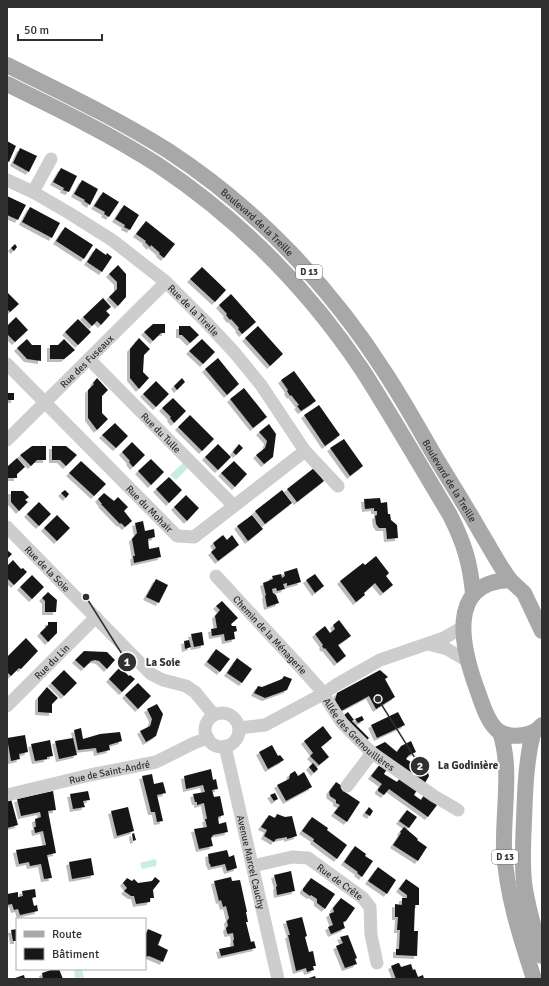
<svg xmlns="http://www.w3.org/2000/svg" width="549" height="986" font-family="Signika,sans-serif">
	<defs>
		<filter id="shadow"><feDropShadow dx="-3" dy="3" stdDeviation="0" flood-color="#0004"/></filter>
	</defs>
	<rect width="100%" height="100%" fill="#fff"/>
	<path fill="#c8efde" d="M183 463 188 468 176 480 170 475Z
		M155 859 157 862 156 866 142 869 140 863Z
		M74 969H82L84 979H75Z"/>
	<path fill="#171717" filter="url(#shadow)" d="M7 141 16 146 9 162 7 161Z
		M20 148 37 156 29 172 13 163Z
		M61 168 77 176 69 192 63 190 64 188 53 182Z
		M82 180 98 189 90 205 84 201 85 200 74 194Z
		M103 192 119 202 109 217 104 214 105 212 94 206Z
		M7 196 26 205 18 220 7 215Z
		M124 205 139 215 130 230 124 227 125 225 115 219Z
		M30 207 60 223 52 238 22 222Z
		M146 221 175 244 164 258 159 254 160 253 151 245 150 247 145 242 146 241 136 234Z
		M65 227 93 245 84 259 56 241Z
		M15 244 17 247 14 251 11 248Z
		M96 248 106 255 107 253 112 257 102 272 87 262Z
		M118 265 126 274V297L118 306 109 297 117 289V282L109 274Z
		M202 267 226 290 215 302 190 279Z
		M7 292 19 304 10 312 7 309Z
		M231 294 256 322 242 334 238 329 239 328 231 319 230 320 226 315 227 314 219 305Z
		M103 298 111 307 106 311 110 315 101 325 97 321 92 326 83 317Z
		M16 317 28 330 15 342 7 334V326Z
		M78 319 91 332 78 345 65 332Z
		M153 324H165V333H161L153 341 144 332Z
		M179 326H190L199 335 190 343 182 335H179Z
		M258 326 283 354 270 366 245 338Z
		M139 338 150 349 144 355 143 372 149 378 139 389 130 378V349Z
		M27 339 32 345H41V361L27 359 17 348Z
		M64 339 75 350 64 359H50V345H58Z
		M202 339 215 352 203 364 189 351Z
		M218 358 239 384 227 395 205 369Z
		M294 371 316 401 301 411 297 406 299 405 291 395 290 396 287 391 288 390 281 380Z
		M97 378 108 390 102 396V413L108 419 97 430 88 418V390L94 384 93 383Z
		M182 378 185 382 177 390 174 386Z
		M156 381 169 394 156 407 143 394Z
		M244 388 267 417 253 428 230 399Z
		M7 393H14V400H7Z
		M173 398 186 411 174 423 170 418 171 417 162 408Z
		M319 405 340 435 325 446 304 415Z
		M190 415 214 439 202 451 178 427Z
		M115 423 128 436 116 448 102 435Z
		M269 424 276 434 273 457 264 464 256 455 265 448 267 441 259 432Z
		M344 439 363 466 350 476 330 448Z
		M132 442 145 455 133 467 129 462 130 461 122 452Z
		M218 444 231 457 218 470 205 457Z
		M239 444 243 448 236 455 233 452Z
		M32 446H46V460H37L31 466 20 455Z
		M52 446H66L77 455 66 466 60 460H52Z
		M17 458 25 467 17 474V478H8V466Z
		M151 459 164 472 151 485 138 471Z
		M81 461 106 484 94 496 69 473Z
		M234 461 247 474 235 487 221 473Z
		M314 468 324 481 297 502 287 489Z
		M169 477 182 490 169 503 156 489Z
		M65 490 69 494 66 498 61 493Z
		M282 490 292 503 265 524 255 511Z
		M11 491H23L29 497 25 500 28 502 19 511 11 502Z
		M104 493 114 501 118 497 128 507 124 511 132 521 125 527 121 523 120 524 101 504H102L98 499Z
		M186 495 199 508 187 521 174 507Z
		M380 498 381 503 387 502 388 514H390L391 520 397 525 398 538 387 539 386 528H379L376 524 375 516 377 515V511H374V508L365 509 364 499Z
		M39 502 51 514 39 526 27 514Z
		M57 515 70 528 57 541 44 528Z
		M252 515 263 529 248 541 237 526Z
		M143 521 145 531 154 529 155 537 148 539 149 549 159 547 161 557 134 563 133 556H135L132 539 137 533 135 523Z
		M223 535 227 540 232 535 239 545 218 561 211 552 216 548 213 543Z
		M7 550 12 554 7 559Z
		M376 556 389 573 386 576 393 585 383 593 375 583 364 593 365 595 356 602 340 581 363 563 365 565Z
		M13 560 21 569 23 568 27 572 14 585 7 578V566Z
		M297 568 301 582 287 586V583L283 584 285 589 277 591 276 588 272 589 273 593 276 595 279 603 267 607 265 596 266 595 263 583 273 579 272 576 281 574 282 578 285 576 284 572Z
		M315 574 324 586 315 593 306 580Z
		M32 575 44 587 32 599 20 587Z
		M156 579 168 585 159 603 146 597Z
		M48 592 57 600 56 612H45V601L42 598Z
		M222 601 238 618 231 624 232 626H236L237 631 234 632 235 639 225 641 224 634 212 636 211 629 217 628 215 616 220 610 216 606Z
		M339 620 351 636 338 645 346 656 337 663 325 648 324 649 322 646 323 645 315 634 325 626 330 633 335 629 333 625Z
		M48 622H57V633L48 642 40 633 48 625Z
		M202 632 204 645 194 647 191 634Z
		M26 638 38 651 21 669 19 668 11 676 7 672V657Z
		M189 640 191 647 185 649 184 641Z
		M216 649 230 659 220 672 207 662Z
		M84 651 107 652 115 660 107 669 99 661 95 660 91 661 84 668 75 660Z
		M237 658 252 669 242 683 227 673Z
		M120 667 129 676 130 675 135 679 122 692 109 679Z
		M64 670 77 683 64 696 51 683Z
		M380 670 388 677 385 679 395 697 376 709 369 696 341 711 335 700 337 693Z
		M284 676 292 679 287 690 265 698 254 693 258 686 262 687 282 679Z
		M138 683 151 696 138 709 125 695Z
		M47 687 58 698 52 704V713L38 712V698Z
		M157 704 163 714 156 736 146 742 140 731 150 726 151 723 152 719 147 709Z
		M348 712 354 720 352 721 369 738 367 740 354 727 344 715Z
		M398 712 405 725 377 738 371 725Z
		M362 716 364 720 358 723 355 719Z
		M323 726 332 738 321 747 329 757 319 765 310 756 313 753 304 741Z
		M81 728 83 739 100 734 120 732 122 741 109 745 110 750 97 753 96 748 78 750 74 730Z
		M25 735 28 752 19 754 20 759 11 761 7 738Z
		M73 738 77 755 59 759 55 741Z
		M50 740 53 756 47 757V759L35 761 31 744Z
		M411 741 416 752 409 755 406 759 428 772 429 776 425 783 375 747 385 742 397 752 401 746Z
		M272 745 278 756 280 755 284 760 268 769 259 752Z
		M313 763 318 769 314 773 309 767Z
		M381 763 387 769 384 774 397 782 400 778 417 790 414 795 421 800 424 795 437 805 428 817 389 789 384 795 378 791V789L382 784 371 776Z
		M211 769 213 780 216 779 218 789 212 790 214 797 220 796 224 815 218 817 219 824 226 822 228 832 213 835 211 838 213 846 199 849 194 829 207 827 205 819H207L204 803 197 805V802H195L193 794 205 792 203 785 186 789 184 776Z
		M295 771 298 776 304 772 312 787 286 801 277 785 289 779 290 774Z
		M152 774 154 784 163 782 166 793 157 795 163 821 157 822 155 812H151L142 776Z
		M336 782 342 786 345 792 360 802 347 822 334 813 340 805 336 803V800L330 796 329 792Z
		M53 791 56 810 48 811 56 853 47 855 52 878 44 879 41 864 30 866 29 862 19 864 16 850 46 845 43 831 35 833 34 827H36L35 819 41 817 40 812 21 816 17 799Z
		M88 791 90 800 83 801 85 807 73 809 70 794Z
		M275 793 278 799 274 801 270 795Z
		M11 799 18 825 7 828V801Z
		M128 807 134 831 117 836 111 811Z
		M369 807 373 811 370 816 365 813Z
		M407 810 417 817 409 828 399 821Z
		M277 814 285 817 292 816 297 836 287 839V837L276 839 274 842 264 836 267 830 261 827 269 815 275 818Z
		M312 817 328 828 327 830 347 845 337 859 313 841 314 839 302 831Z
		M404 827 418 839 417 840 427 847 418 861 393 845 401 833 400 832Z
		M134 833 136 840 133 841 132 834Z
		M355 846 366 854 365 856 373 861 362 877 357 873 358 872 344 862Z
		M227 850 229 857 234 855 237 868 227 871 225 864 211 867 210 864 209 863 208 854Z
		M91 858 94 875 72 879 69 862Z
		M378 867 396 880 387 894 368 881Z
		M291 871 295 891 277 895 276 887 277 886 274 875Z
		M155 877 160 881 153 890 154 898H150V902L136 904 134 896H131L124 891 127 888 123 883 127 878 132 881 134 879 138 883 152 881Z
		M231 877 232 881 240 880 247 912H246L248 922H246L251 942 254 941 256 948 221 956 219 949 234 946 233 941 234 939 233 933 228 934 227 933 226 928 228 926 227 921 229 918 226 906 223 907 221 900 219 901 214 881Z
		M311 878 335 894 325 909 317 903V899L311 895 310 896 303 891V889Z
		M406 879 419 888V905H415L414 931H418L417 956 396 955V949H399L400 930H397L398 917H395V904L402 905V898H407V895L399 889Z
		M35 889 36 897 32 898 34 906 37 905 38 911 20 915 18 909 14 910 12 904 7 905V894L18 892V897L23 896 22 891Z
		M341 898 355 908 346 921 343 922 345 928 331 934 328 927 333 925 329 914 334 912 333 908Z
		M302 917 307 936 305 937 309 952 313 951 316 966H313L314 970 307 972 306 968 296 971 288 935H290L286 921Z
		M17 929V941H13L11 930Z
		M148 929 162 935 158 945 168 950 163 962 149 956 145 957V936Z
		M348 935 357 958 355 959 357 964 345 968 336 946 343 943 340 937Z
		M398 963H399L401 967 411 964 413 970 415 969 418 977 423 975 424 979H396L391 966Z
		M50 969H59L63 979H43L42 973 51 970Z
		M24 975 25 979H12Z
		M315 976 316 979H306Z"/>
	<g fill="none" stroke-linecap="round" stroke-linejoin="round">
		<g stroke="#cdcdcd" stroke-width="13">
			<path id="s1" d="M7 180 33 192 69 213 112 240 166 282 206 322 234 352 261 385 305 451 338 486"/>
			<path d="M33 192 51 159"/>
			<path id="s2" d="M89 359 230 502 233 506"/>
			<path id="s3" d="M7 364 177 536 194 537 305 451"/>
			<path id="s4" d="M7 440 166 282"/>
			<path id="s5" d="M7 527 151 674 163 680 186 686 195 692 214 715"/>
			<path id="s6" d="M216 576 302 669 320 689 342 723 372 753 434 796 458 810"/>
			<path d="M428 644 447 649 469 662"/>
			<path id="s7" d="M7 706 96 617"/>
			<circle cx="222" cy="730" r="17"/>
			<path d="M239 728 265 725 323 694 336 685 380 660 444 638 463 627"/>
			<path id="s8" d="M225 746 278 979"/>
			<path d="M347 786 372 753"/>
			<path id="s9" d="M7 795 90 775 156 762 194 743 208 738"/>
			<path id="s10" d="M253 866 292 857 308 858 363 898 370 907 371 935 377 963"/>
		</g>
		<g stroke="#a8a8a8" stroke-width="16">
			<path id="s11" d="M7 65C61 92 116 118 167 150 255 207 330 286 386 374 403 400 418 427 433 453 449 480 466 506 481 533 491 549 499 565 510 580"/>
			<path d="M7 84C58 109 110 134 158 165 239 219 309 290 363 371 393 418 421 467 450 515 464 543 470 562 473 593"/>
			<path d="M542 631 524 593 510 580C444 582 463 652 478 692 482 704 489 726 500 732 513 739 533 736 542 725"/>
			<path d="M500 732C512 767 503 811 504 848 506 893 520 936 534 979"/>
			<path d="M533 733C526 761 525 791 524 821 523 841 522 861 524 882 527 907 535 932 542 956"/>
		</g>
	</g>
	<g text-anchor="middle" stroke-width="4" stroke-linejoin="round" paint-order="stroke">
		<g fill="#fff" stroke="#6e6e6e" stroke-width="1">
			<rect x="296" y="265" width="26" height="14" rx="3"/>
			<rect x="492" y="850" width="26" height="14" rx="3"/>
		</g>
		<g font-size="9" font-weight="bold" fill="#303030">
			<text x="309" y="275">D 13</text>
			<text x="505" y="860">D 13</text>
		</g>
		<g font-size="10" fill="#303030" stroke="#fff">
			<text dy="4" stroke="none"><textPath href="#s11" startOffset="297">Boulevard de la Treille</textPath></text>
			<text dy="4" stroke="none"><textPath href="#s1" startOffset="229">Rue de la Tirelle</textPath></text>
			<text dy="4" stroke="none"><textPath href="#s4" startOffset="112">Rue des Fuseaux</textPath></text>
			<text dy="4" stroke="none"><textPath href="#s2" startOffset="103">Rue du Tulle</textPath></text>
			<text dy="4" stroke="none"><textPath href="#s11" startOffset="621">Boulevard de la Treille</textPath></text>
			<text dy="4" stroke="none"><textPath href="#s3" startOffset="203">Rue du Mohair</textPath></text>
			<text dy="4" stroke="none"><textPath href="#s5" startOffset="58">Rue de la Soie</textPath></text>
			<text dy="4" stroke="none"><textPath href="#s6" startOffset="80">Chemin de la Ménagerie</textPath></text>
			<text dy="4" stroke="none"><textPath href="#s7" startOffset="63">Rue du Lin</textPath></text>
			<text dy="4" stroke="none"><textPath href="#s6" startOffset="214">Allée des Grenouillères</textPath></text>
			<text dy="4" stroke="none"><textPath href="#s9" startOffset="105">Rue de Saint-André</textPath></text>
			<text dy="4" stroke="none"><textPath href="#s8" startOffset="119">Avenue Marcel Cauchy</textPath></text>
			<text dy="4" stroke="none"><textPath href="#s10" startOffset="96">Rue de Crête</textPath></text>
		</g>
	</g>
	<path fill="none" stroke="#303030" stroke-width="1.5" d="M86 597L127 662M378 699L420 766"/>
	<g fill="#303030" stroke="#fff" stroke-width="1.5">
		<circle cx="86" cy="597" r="4"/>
		<circle cx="378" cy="699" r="4"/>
		<circle cx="127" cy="662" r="10"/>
		<circle cx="420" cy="766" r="10"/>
	</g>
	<g font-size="12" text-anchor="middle" font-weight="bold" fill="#fff">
		<text x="127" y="666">1</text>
		<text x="420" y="770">2</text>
	</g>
	<g font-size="11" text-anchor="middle" font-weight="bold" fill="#303030" stroke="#fff" stroke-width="4" stroke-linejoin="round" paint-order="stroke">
		<text x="163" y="666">La Soie</text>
		<text x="468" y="769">La Godinière</text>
	</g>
	<rect width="549" height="986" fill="none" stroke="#303030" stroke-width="16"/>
	<rect x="16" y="918" width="130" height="52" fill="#ffffff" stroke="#acacac"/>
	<rect x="24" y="931" width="20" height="6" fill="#a8a8a8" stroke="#acacac"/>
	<text x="52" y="938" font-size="12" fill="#303030">Route</text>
	<rect x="24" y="948" width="20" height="12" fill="#171717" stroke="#acacac"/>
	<text x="52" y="958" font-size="12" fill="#303030">Bâtiment</text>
	<path d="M18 34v6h84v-6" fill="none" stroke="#303030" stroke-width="2"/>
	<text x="24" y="34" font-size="12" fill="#303030" stroke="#ffffff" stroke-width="3" paint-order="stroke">50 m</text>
</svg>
